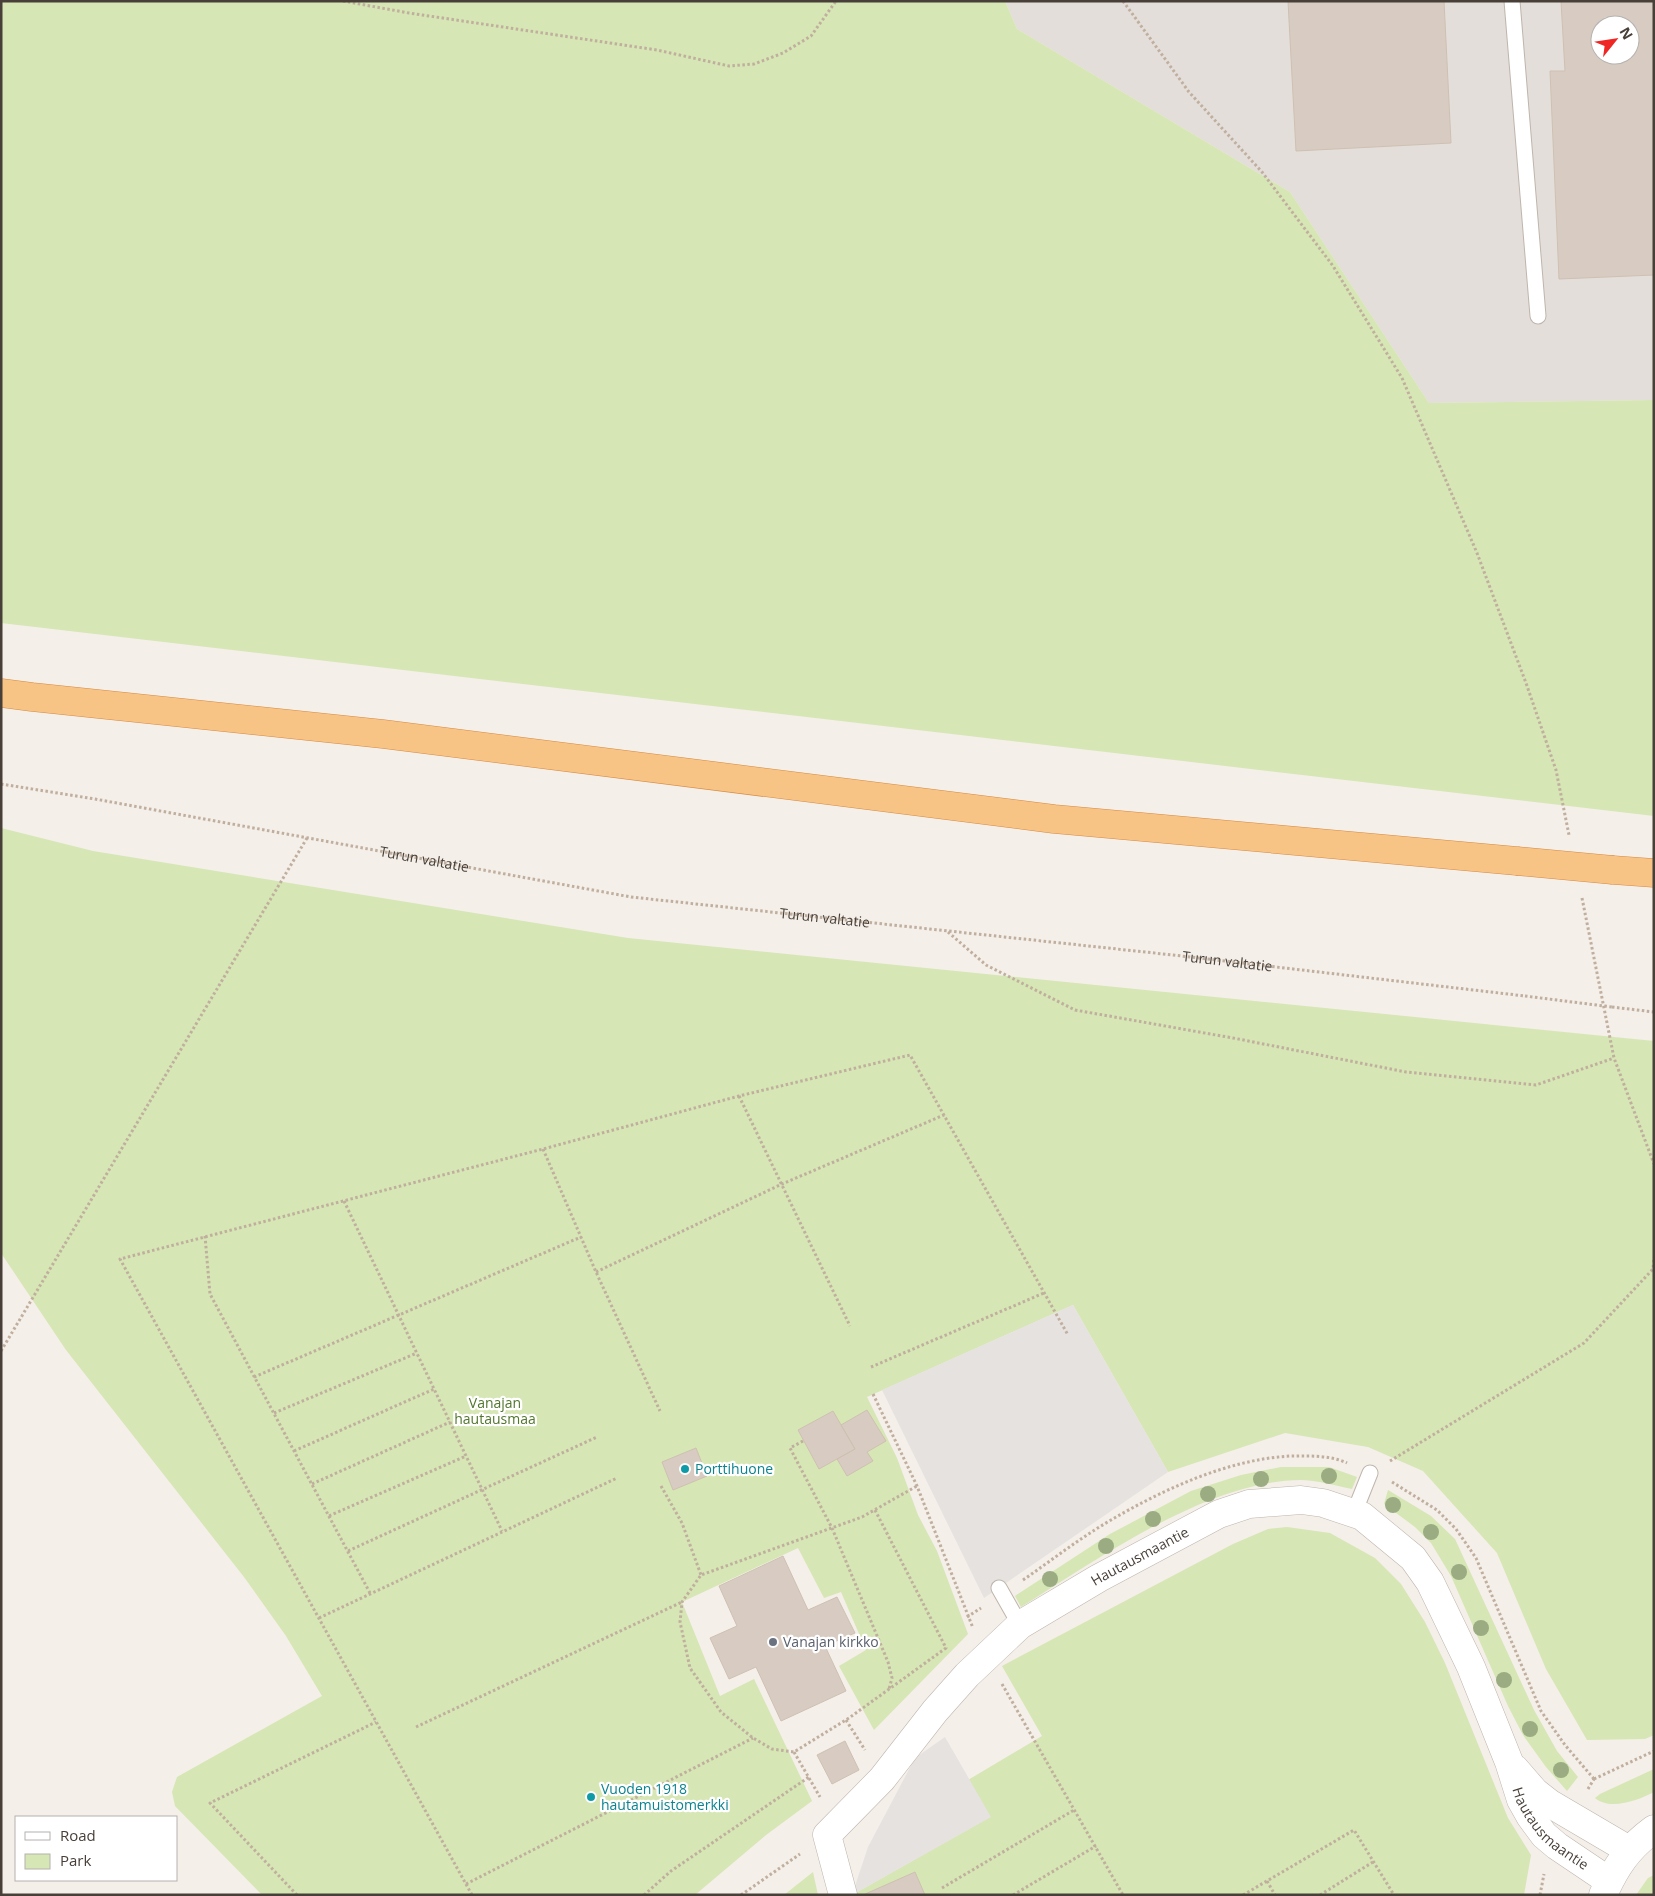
<svg xmlns="http://www.w3.org/2000/svg" width="1655" height="1896" font-family="'Open Sans',sans-serif">
	<rect width="100%" height="100%" fill="#f4efe9"/>
	<path fill="#e3deda" fill-rule="evenodd" d="M1005 1H1654V400L1429 403 1290 192 1017 29ZM1600 25H1630V55H1600Z"/>
	<path fill="#d6e6b4" d="M1 1H1005L1017 29 1290 192 1429 403 1654 400V816L1 623Z
		M1 828 93 851 628 938 1654 1041V1735L1645 1739 1587 1740 1546 1669 1497 1553 1423 1471 1368 1447 1285 1433 1168 1472 1073 1305 867 1397 897 1458 918 1515 937 1551 968 1634 874 1730 839 1666 866 1650 841 1592 824 1598 798 1548 682 1602 720 1696 754 1679 812 1801 766 1835 695 1895H262L175 1806 172 1792 177 1777 322 1696 286 1636 244 1577 66 1350 1 1253Z
		M1281 1467H1329L1357 1477 1352 1489C1336 1486 1317 1480 1300 1480 1207 1481 1098 1559 1021 1607L1015 1596 1110 1534 1191 1491 1241 1475Z
		M1388 1490 1431 1516 1455 1539 1534 1710 1557 1751 1578 1777 1567 1791 1546 1767 1523 1735 1508 1706 1451 1576 1431 1543 1415 1527 1384 1504Z
		M1287 1527 1330 1533 1375 1558 1401 1584 1425 1622 1445 1663 1508 1818 1531 1855 1524 1895H852L990 1817 968 1780 1042 1736 1002 1666 1233 1544 1268 1529Z
		M1654 1769V1792C1639 1800 1610 1811 1595 1798L1600 1794Z
		M813 1872 818 1895H784Z
		M1654 1875V1895H1636L1648 1878Z"/>
	<path fill="#e5e2e0" d="M1073 1305 1168 1472 984 1598 882 1390Z
		M945 1737 991 1817 852 1895 868 1847 915 1758Z"/>
	<path fill="#d8ccc2" stroke="#cfc0b2" fill-rule="evenodd" d="M1288 1H1444L1451 143 1296 151Z
		M1561 1H1654V275L1559 279 1550 71H1565ZM1600 25H1630V55H1600Z
		M867 1410 886 1441 867 1452 873 1461 847 1476 837 1459 855 1449 841 1425Z
		M833 1411 855 1449 819 1469 798 1430Z
		M696 1448 707 1476 673 1490 662 1462Z
		M783 1556 808 1610 837 1597 855 1633 825 1646 846 1691 781 1721 756 1667 729 1679 710 1638 737 1626 719 1586Z
		M845 1741 859 1770 832 1784 817 1755Z
		M915 1872 925 1895H863Z"/>
	<g fill="none" stroke-linecap="round" stroke-linejoin="round">
		<defs>
			<path id="service" d="M1512 1 1538 316
				M1354 1513 1370 1473
				M999 1588 1020 1625"/>
			<g id="minor">
				<path d="M1515 1769 1535 1792 1549 1803 1629 1850"/>
				<path id="s2" d="M843 1895 827 1835 882 1779 935 1711 967 1675 1020 1625 1099 1578 1219 1514 1249 1504 1301 1500 1323 1503 1362 1516 1413 1558 1430 1582 1471 1667 1509 1762 1521 1800 1530 1816 1544 1835 1557 1846 1609 1881"/>
			</g>
			<path id="tertiary" d="M1603 1895C1616 1866 1628 1848 1654 1829"/>
			<path id="trunk" d="M1 693 32 697 383 734 1054 819 1517 861
				M1613 870 1654 873"/>
		</defs>
		<use href="#service" stroke="#bfb5ac" stroke-width="17"/>
		<use href="#minor" stroke="#bfb5ac" stroke-width="29"/>
		<use href="#tertiary" stroke="#bfb5ac" stroke-width="29"/>
		<use href="#trunk" stroke="#d68a41" stroke-width="29"/>
		<g stroke="#c0af9e" stroke-width="3" stroke-dasharray="2.5 2.5" stroke-linecap="butt">
			<path d="M343 1 409 13 657 50 729 66 754 64 783 53 811 36 836 1"/>
			<path d="M1123 1 1189 92 1262 172 1333 266 1402 378 1477 553 1526 683 1556 770 1569 835"/>
			<path id="s1" d="M1 784 95 799 631 897 1173 955 1525 996"/>
			<path d="M1582 898 1614 1058 1654 1164"/>
			<path d="M948 932 986 965 1075 1010 1233 1038 1406 1072 1536 1085 1614 1058"/>
			<path d="M1612 1007 1654 1012"/>
			<path d="M739 1096 850 1326"/>
			<path d="M543 1149 596 1272 660 1411"/>
			<path d="M344 1201 502 1531"/>
			<path d="M205 1236 210 1294 370 1593"/>
			<path d="M596 1272 782 1184 944 1115"/>
			<path d="M1 1351 307 838"/>
			<path d="M871 1367 1044 1293"/>
			<path d="M254 1377 581 1237"/>
			<path d="M873 1394 917 1486 973 1628"/>
			<path d="M274 1413 417 1353"/>
			<path d="M803 1441 790 1448 832 1528 888 1662 892 1678 889 1689"/>
			<path d="M294 1451 434 1389"/>
			<path d="M1390 1461 1584 1343 1653 1269 1654 1257"/>
			<path d="M1392 1482 1437 1510 1456 1529 1476 1558 1541 1711 1565 1745 1594 1779"/>
			<path d="M312 1484 450 1422"/>
			<path d="M661 1486 682 1523 701 1575"/>
			<path d="M875 1510 946 1648 849 1718 794 1752 772 1749 753 1738 721 1712 690 1668 680 1622 682 1602 701 1575 862 1517 917 1486"/>
			<path d="M329 1516 466 1456"/>
			<path d="M348 1551 597 1437"/>
			<path d="M1023 1580C1052 1560 1080 1538 1111 1520 1164 1489 1229 1459 1291 1456 1310 1456 1330 1455 1347 1463"/>
			<path d="M967 1617 981 1608"/>
			<path d="M319 1618 617 1478"/>
			<path d="M1002 1684 1123 1895"/>
			<path d="M846 1720 865 1750"/>
			<path d="M416 1727 682 1602"/>
			<path d="M794 1752 820 1797"/>
			<path d="M1594 1779 1654 1751"/>
			<path d="M1588 1789 1594 1779"/>
			<path d="M1267 1881 1275 1895"/>
			<path d="M466 1884 753 1738"/>
			<path d="M942 1888 1074 1810"/>
			<path d="M297 1895 210 1803 376 1722"/>
			<path d="M472 1895 120 1259 543 1149 739 1096 910 1055 1068 1335"/>
			<path d="M644 1895 671 1871 809 1777"/>
			<path d="M741 1895 800 1854"/>
			<path d="M1013 1895 1096 1846"/>
			<path d="M1243 1895 1354 1830 1394 1895"/>
			<path d="M1320 1895 1373 1862"/>
			<path d="M1540 1895 1544 1874"/>
		</g>
		<use href="#service" stroke="#fff" stroke-width="15"/>
		<use href="#minor" stroke="#fff" stroke-width="28"/>
		<use href="#tertiary" stroke="#fff" stroke-width="28"/>
		<use href="#trunk" stroke="#f8c486" stroke-width="28"/>
		<defs>
			<path id="trunk-bridge" d="M1517 861 1613 870"/>
		</defs>
		<use href="#trunk-bridge" stroke="#d68a41" stroke-width="29" stroke-linecap="butt"/>
		<path stroke="#c0af9e" stroke-width="3" stroke-dasharray="2.5 2.5" stroke-linecap="butt" d="M1525 996 1612 1007"/>
		<use href="#trunk-bridge" stroke="#f8c486" stroke-width="28"/>
	</g>
	<g fill="#9bac82">
		<circle cx="1329" cy="1476" r="8"/>
		<circle cx="1261" cy="1479" r="8"/>
		<circle cx="1208" cy="1494" r="8"/>
		<circle cx="1393" cy="1505" r="8"/>
		<circle cx="1153" cy="1519" r="8"/>
		<circle cx="1431" cy="1532" r="8"/>
		<circle cx="1106" cy="1546" r="8"/>
		<circle cx="1459" cy="1572" r="8"/>
		<circle cx="1050" cy="1579" r="8"/>
		<circle cx="1481" cy="1628" r="8"/>
		<circle cx="1504" cy="1680" r="8"/>
		<circle cx="1530" cy="1729" r="8"/>
		<circle cx="1561" cy="1770" r="8"/>
	</g>
	<g fill="#0f9aa8" stroke="#fff" stroke-width="2">
		<circle cx="685" cy="1469" r="5"/>
		<circle cx="591" cy="1797" r="5"/>
	</g>
	<circle fill="#6b7280" stroke="#fff" stroke-width="2" cx="773" cy="1642" r="5"/>
	<g text-anchor="middle" stroke-width="4.5" stroke-linejoin="round" paint-order="stroke">
		<g font-size="14" fill="#473f38" stroke="#fff">
			<text dy="5" stroke="none"><textPath href="#s1" startOffset="430">Turun valtatie</textPath></text>
			<text dy="5" stroke="none"><textPath href="#s1" startOffset="835">Turun valtatie</textPath></text>
			<text dy="5" stroke="none"><textPath href="#s1" startOffset="1240">Turun valtatie</textPath></text>
			<text dy="5" stroke="none"><textPath href="#s2" startOffset="486">Hautausmaantie</textPath></text>
			<text dy="5" stroke="none"><textPath href="#s2" startOffset="1096">Hautausmaantie</textPath></text>
		</g>
		<g font-size="14" fill="#53762d" stroke="#fff">
			<text x="495" y="1408">Vanajan<tspan x="495" dy="16">hautausmaa</tspan></text>
		</g>
		<g font-size="14" fill="#0d838f" stroke="#fff" text-anchor="start">
			<text x="695" y="1474">Porttihuone</text>
			<text x="601" y="1794">Vuoden 1918<tspan x="601" dy="16">hautamuistomerkki</tspan></text>
		</g>
		<g font-size="14" fill="#5b616d" stroke="#fff" text-anchor="start">
			<text x="783" y="1647">Vanajan kirkko</text>
		</g>
	</g>
	<rect width="1655" height="1896" fill="none" stroke="#473f38" stroke-width="5"/>
	<rect x="15" y="1816" width="162" height="65" fill="#ffffff" stroke="#b5b2af"/>
	<rect x="25" y="1832" width="25" height="8" fill="#ffffff" stroke="#b5b2af"/>
	<text x="60" y="1841" font-size="15" fill="#473f38">Road</text>
	<rect x="25" y="1854" width="25" height="15" fill="#d6e6b4" stroke="#b5b2af"/>
	<text x="60" y="1866" font-size="15" fill="#473f38">Park</text>
	<g transform="translate(1615 40) rotate(60)"><circle r="24" fill="#ffffff" stroke="#b5b2af"/>
	<path d="M0-4L9 19L0 12L-9 19Z" fill="#ef2724"/>
	<text y="-8" font-size="14" font-weight="bold" text-anchor="middle" fill="#473f38">N</text>
	</g>
</svg>
